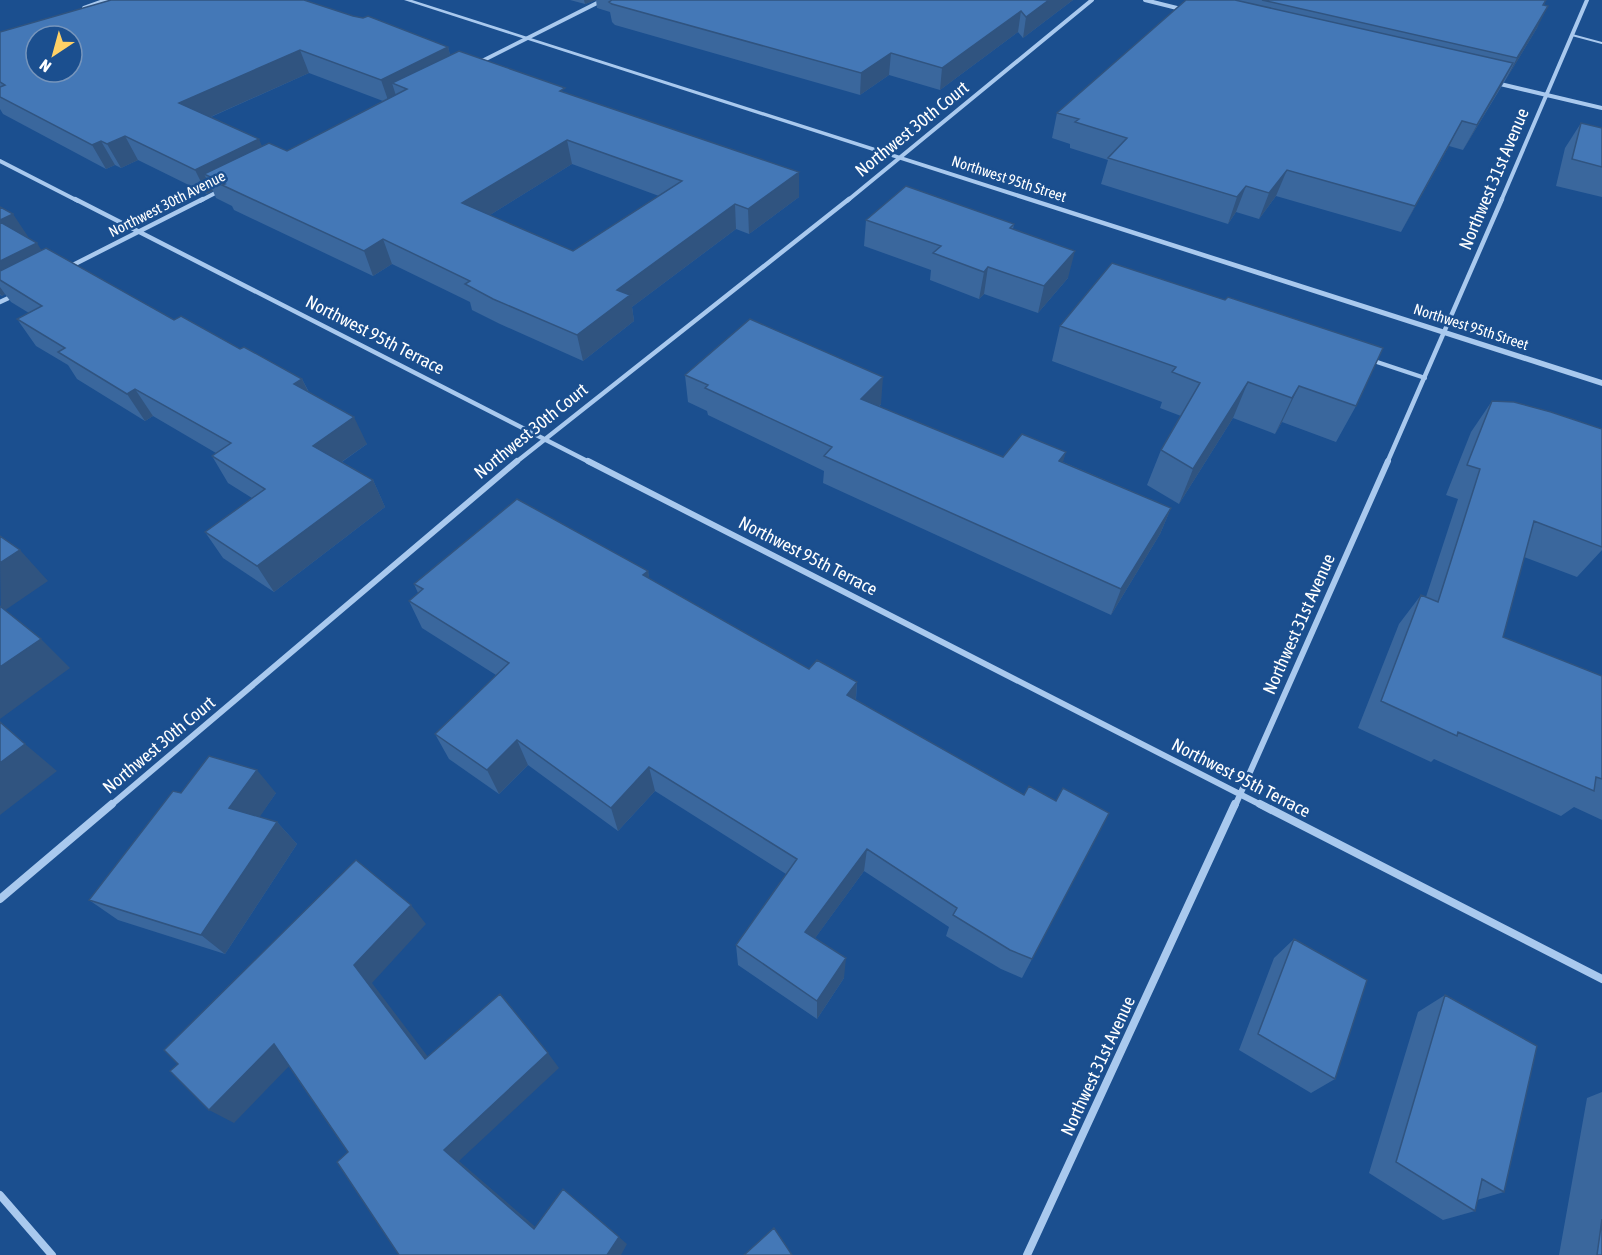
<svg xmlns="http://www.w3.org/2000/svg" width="1602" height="1255" font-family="'Asap Condensed',sans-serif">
	<rect width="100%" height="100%" fill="#1b4f8f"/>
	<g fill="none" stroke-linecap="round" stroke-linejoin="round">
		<path stroke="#a9c9ee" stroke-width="2" d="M1572 35 1602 43"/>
		<path stroke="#a9c9ee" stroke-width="4" d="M1374 361 1425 378"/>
		<path stroke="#a9c9ee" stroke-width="4" d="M1145 0 1185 10
			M84 8 106 0
			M478 63 603 0
			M1496 83 1602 108
			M0 161 78 201
			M200 201 221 190
			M847 201 1092 0
			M1501 201 1587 0"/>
		<path stroke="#a9c9ee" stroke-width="4.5" d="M75 199 591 463
			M69 267 203 199
			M0 302 15 295
			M515 463 849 199
			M1387 463 1502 199"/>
		<path stroke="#a9c9ee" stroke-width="6" d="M588 461 1263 806
			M110 806 517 461
			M1235 806 1388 461"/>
		<path stroke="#a9c9ee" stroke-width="8" d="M1260 804 1602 979
			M0 899 112 804
			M0 1195 52 1255
			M1027 1255 1235 804"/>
		<path fill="#a9c9ee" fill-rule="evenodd" d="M404 0H412L1602 380V386Z"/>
	</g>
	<path fill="#3a679d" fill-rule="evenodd" d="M570 0H1073L1023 38 1018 32 940 90 889 75 860 95 615 25 612 22 610 12 597 8 596 0 585 4Z
		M1186 0H1546L1544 5 1537 28 1463 150 1449 146 1401 232 1276 196 1259 219 1236 212 1228 224 1101 184 1108 160 1070 148V144L1052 138 1057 113Z
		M0 32 448 47 450 55 566 93 799 172V197L749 234 736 229 632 307 634 321 583 361 500 324 472 310 470 302 392 264 373 276 234 210 232 206 216 198 213 191 207 194 138 160 121 168 115 165 106 169 3 114 0 109ZM309 73 383 101 287 151 262 146 211 117ZM572 164 659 196 573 251 490 215Z
		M1581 123 1602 128V197L1556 186 1565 148Z
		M0 207 29 239 42 251 174 320 302 379 309 392 367 444 342 462 373 480 385 507 274 592 223 558 205 532 252 498 228 483 212 456 216 453 153 416 145 421 77 379 68 365 36 346 17 319 29 313 11 302 5 294 2 296 0 295Z
		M866 220 1014 224 1013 229 1068 278 1038 313 984 294 979 299 930 280 931 270 864 246Z
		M1112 263 1356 406 1336 442 1282 422 1275 434 1233 418 1179 504 1147 485 1161 450 1181 416 1160 408 1162 402 1052 361 1060 326Z
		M685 375 881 404 879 407 1003 457 1063 462 1171 508 1160 534 1111 615 823 483 824 471 708 415 707 411 688 402Z
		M1492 401 1602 429V550L1577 577 1524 557 1503 637 1602 676V820L1574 807 1561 816 1434 759 1431 762 1358 728 1399 624 1421 595 1426 597 1458 499 1446 495 1471 432Z
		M648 571 649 579 809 669 857 682 856 700 1024 795 1109 813 1022 978 1001 969 946 936 949 927 864 871 815 938 844 978 817 1019 738 965 736 945 786 874 655 791 618 831 528 765 499 794 449 759 435 734 496 675 422 628 409 601 418 593 414 584Z
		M181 793H276L259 817 277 822 297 844 225 954 118 920 89 900Z
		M1294 939 1335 1079 1311 1093 1239 1050 1274 958Z
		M1445 995 1504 1192 1477 1200 1475 1211 1443 1220 1369 1173 1418 1012Z
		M1602 1092V1255H1559L1587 1098Z"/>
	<path fill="#305480" d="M584 0H596L585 4Z
		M1049 0H1073L1023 38 1026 17Z
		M1548 6 1537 28 1505 81 1517 58Z
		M1021 11 1018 32 940 90 942 68Z
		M448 47 454 70 392 83 397 99 389 103 381 80Z
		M300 50 309 73 190 126 179 103Z
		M891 53 889 75 860 95 861 73Z
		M1513 63 1500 88 1463 150 1477 125Z
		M1462 121 1449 146 1401 232 1415 206Z
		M125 136 138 160 121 168 107 144Z
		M259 139 269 163 204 174 213 191 207 194 195 170Z
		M567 140 572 164 469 228 462 203Z
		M101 141 115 165 106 169 92 145Z
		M1287 170 1276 196 1259 219 1269 193Z
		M799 172V197L749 234 748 209Z
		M1246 186 1236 212 1228 224 1237 197Z
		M735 204 736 229 632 307 634 321 583 361 577 335 617 290Z
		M13 214 31 241 0 224V220Z
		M383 239 392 264 373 276 364 251Z
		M37 243 54 270 0 280V261Z
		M1075 251 1068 278 1038 313 1044 286Z
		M988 267 984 294 979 299 984 272Z
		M0 287 5 294 2 296 0 294Z
		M883 377 881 404 859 426 861 399Z
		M302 379 315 405 294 384Z
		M1248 382 1233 418 1179 504 1193 469Z
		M1299 386 1282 422 1275 434 1292 398Z
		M135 389 153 416 145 421 127 394Z
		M354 417 367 444 327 472 313 446Z
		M1066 452 1058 479 1059 461Z
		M373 480 385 507 274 592 257 566Z
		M1171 508 1160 534 1111 615 1121 589Z
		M20 550 48 581 1 613 0 563Z
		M648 571 653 598 643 575Z
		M41 639 70 668 0 719V667Z
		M857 682 855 708 847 695Z
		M517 740 528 765 499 794 487 770Z
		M25 744 57 771 0 815V763Z
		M649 767 655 791 618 831 611 808Z
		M257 770 276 793 250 831 229 808Z
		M277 822 297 844 225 954 201 935Z
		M867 849 864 871 805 952V932Z
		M411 905 426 924 372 983 441 1074 425 1059 354 965Z
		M846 958 844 978 817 1019V1001Z
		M274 1044 296 1059 234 1123 209 1110Z
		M548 1053 559 1068 459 1161 547 1237 534 1229 444 1150Z
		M619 1237 627 1244 621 1255H607Z"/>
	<path fill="#4478b7" stroke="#305480" stroke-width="1.5" fill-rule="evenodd" d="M111 0H304L353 16 363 18 368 16 448 47 381 80 300 50 179 103 259 139 195 170 125 136 107 144 101 141 92 145 0 97V87L5 85 0 82V32ZM36 36H72V72H36Z
		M612 0H1049L1026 17 1021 11 942 68 891 53 861 73 612 4 609 2Z
		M1186 0H1235L1513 63 1477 125 1462 121 1415 206 1287 170 1269 193 1246 186 1237 197 1108 158 1127 138 1075 122 1079 119 1057 113Z
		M1262 0H1546L1543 5 1548 6 1517 58Z
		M459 51 565 88 560 91 799 172 748 209 735 204 617 290 630 295 577 335 493 299 465 284 470 281 383 239 364 251 222 185 225 184 204 174 269 143 287 151 407 89 392 83ZM567 140 682 181 573 251 462 203Z
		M1581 123 1602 128V167L1572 159Z
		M906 186 1014 224 1010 228 1075 251 1044 286 988 267 984 272 933 253 941 246 866 220Z
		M0 207 13 214 0 220Z
		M0 222 37 243 0 261Z
		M46 248 174 320 181 316 240 349 244 347 302 379 294 384 354 417 313 446 373 480 257 566 205 532 265 489 212 456 231 443 135 389 127 394 58 352 65 348 17 319 42 306 0 280V271Z
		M1112 263 1225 300 1228 297 1383 348 1356 406 1299 386 1292 398 1248 382 1193 469 1161 450 1200 383 1172 372 1176 367 1060 326Z
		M750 319 883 377 861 399 1003 457 1022 434 1066 452 1059 461 1171 508 1121 589 824 456 832 447 705 388 708 385 685 375Z
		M1492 401 1514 402 1551 412 1602 429V547L1534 521 1503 637 1602 676V779L1596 777 1594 791 1458 732 1457 736 1381 701 1421 595 1438 602 1480 469 1467 465Z
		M517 499 648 571 643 575 809 669 817 660 857 682 847 695 1024 795 1029 786 1056 801 1063 788 1109 813 1032 959 1010 950 953 915 957 908 867 849 805 932 846 958 817 1001 736 945 797 859 649 767 611 808 517 740 487 770 435 734 509 663 409 601 423 589 414 584Z
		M0 536 20 550 0 563Z
		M0 606 41 639 0 667Z
		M0 722 25 744 0 763Z
		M209 756 257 770 229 808 277 822 201 935 89 900 173 791 181 793Z
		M356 860 411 905 354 965 425 1059 500 994 548 1053 444 1150 534 1229 563 1189 619 1237 607 1255H399L337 1162 348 1152 274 1044 209 1110 170 1071 178 1064 164 1050Z
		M1294 939 1367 980 1335 1079 1258 1034Z
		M1445 995 1537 1046 1504 1192 1482 1179 1475 1211 1396 1162Z
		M1602 1219V1255H1597Z
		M774 1228 792 1255H744Z"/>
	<g text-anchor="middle" stroke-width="5" stroke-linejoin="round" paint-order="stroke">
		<g font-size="15" fill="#fff" stroke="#1b4f8f">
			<text transform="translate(1009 179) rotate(18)" y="5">Northwest 95th Street</text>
			<text transform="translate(167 204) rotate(-27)" y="5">Northwest 30th Avenue</text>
			<text transform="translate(1471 327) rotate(18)" y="5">Northwest 95th Street</text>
		</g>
		<g font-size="18" fill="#fff" stroke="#1b4f8f">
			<text transform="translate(912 129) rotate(-39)" y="6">Northwest 30th Court</text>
			<text transform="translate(1494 179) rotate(-67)" y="6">Northwest 31st Avenue</text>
			<text transform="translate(375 335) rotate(27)" y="6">Northwest 95th Terrace</text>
			<text transform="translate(531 431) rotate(-39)" y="6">Northwest 30th Court</text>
			<text transform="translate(808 556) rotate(27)" y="6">Northwest 95th Terrace</text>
			<text transform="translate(1299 624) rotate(-66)" y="6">Northwest 31st Avenue</text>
			<text transform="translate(159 745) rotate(-40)" y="6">Northwest 30th Court</text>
			<text transform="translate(1241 778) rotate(27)" y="6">Northwest 95th Terrace</text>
			<text transform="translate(1098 1066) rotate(-65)" y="6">Northwest 31st Avenue</text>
		</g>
	</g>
	<g transform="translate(54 54) rotate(216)"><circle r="28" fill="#1b4f8f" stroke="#7695bc" stroke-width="1.5"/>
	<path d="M0-4.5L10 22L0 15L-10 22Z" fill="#ffd166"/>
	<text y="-9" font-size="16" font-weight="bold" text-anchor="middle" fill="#ffffff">N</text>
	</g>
</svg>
